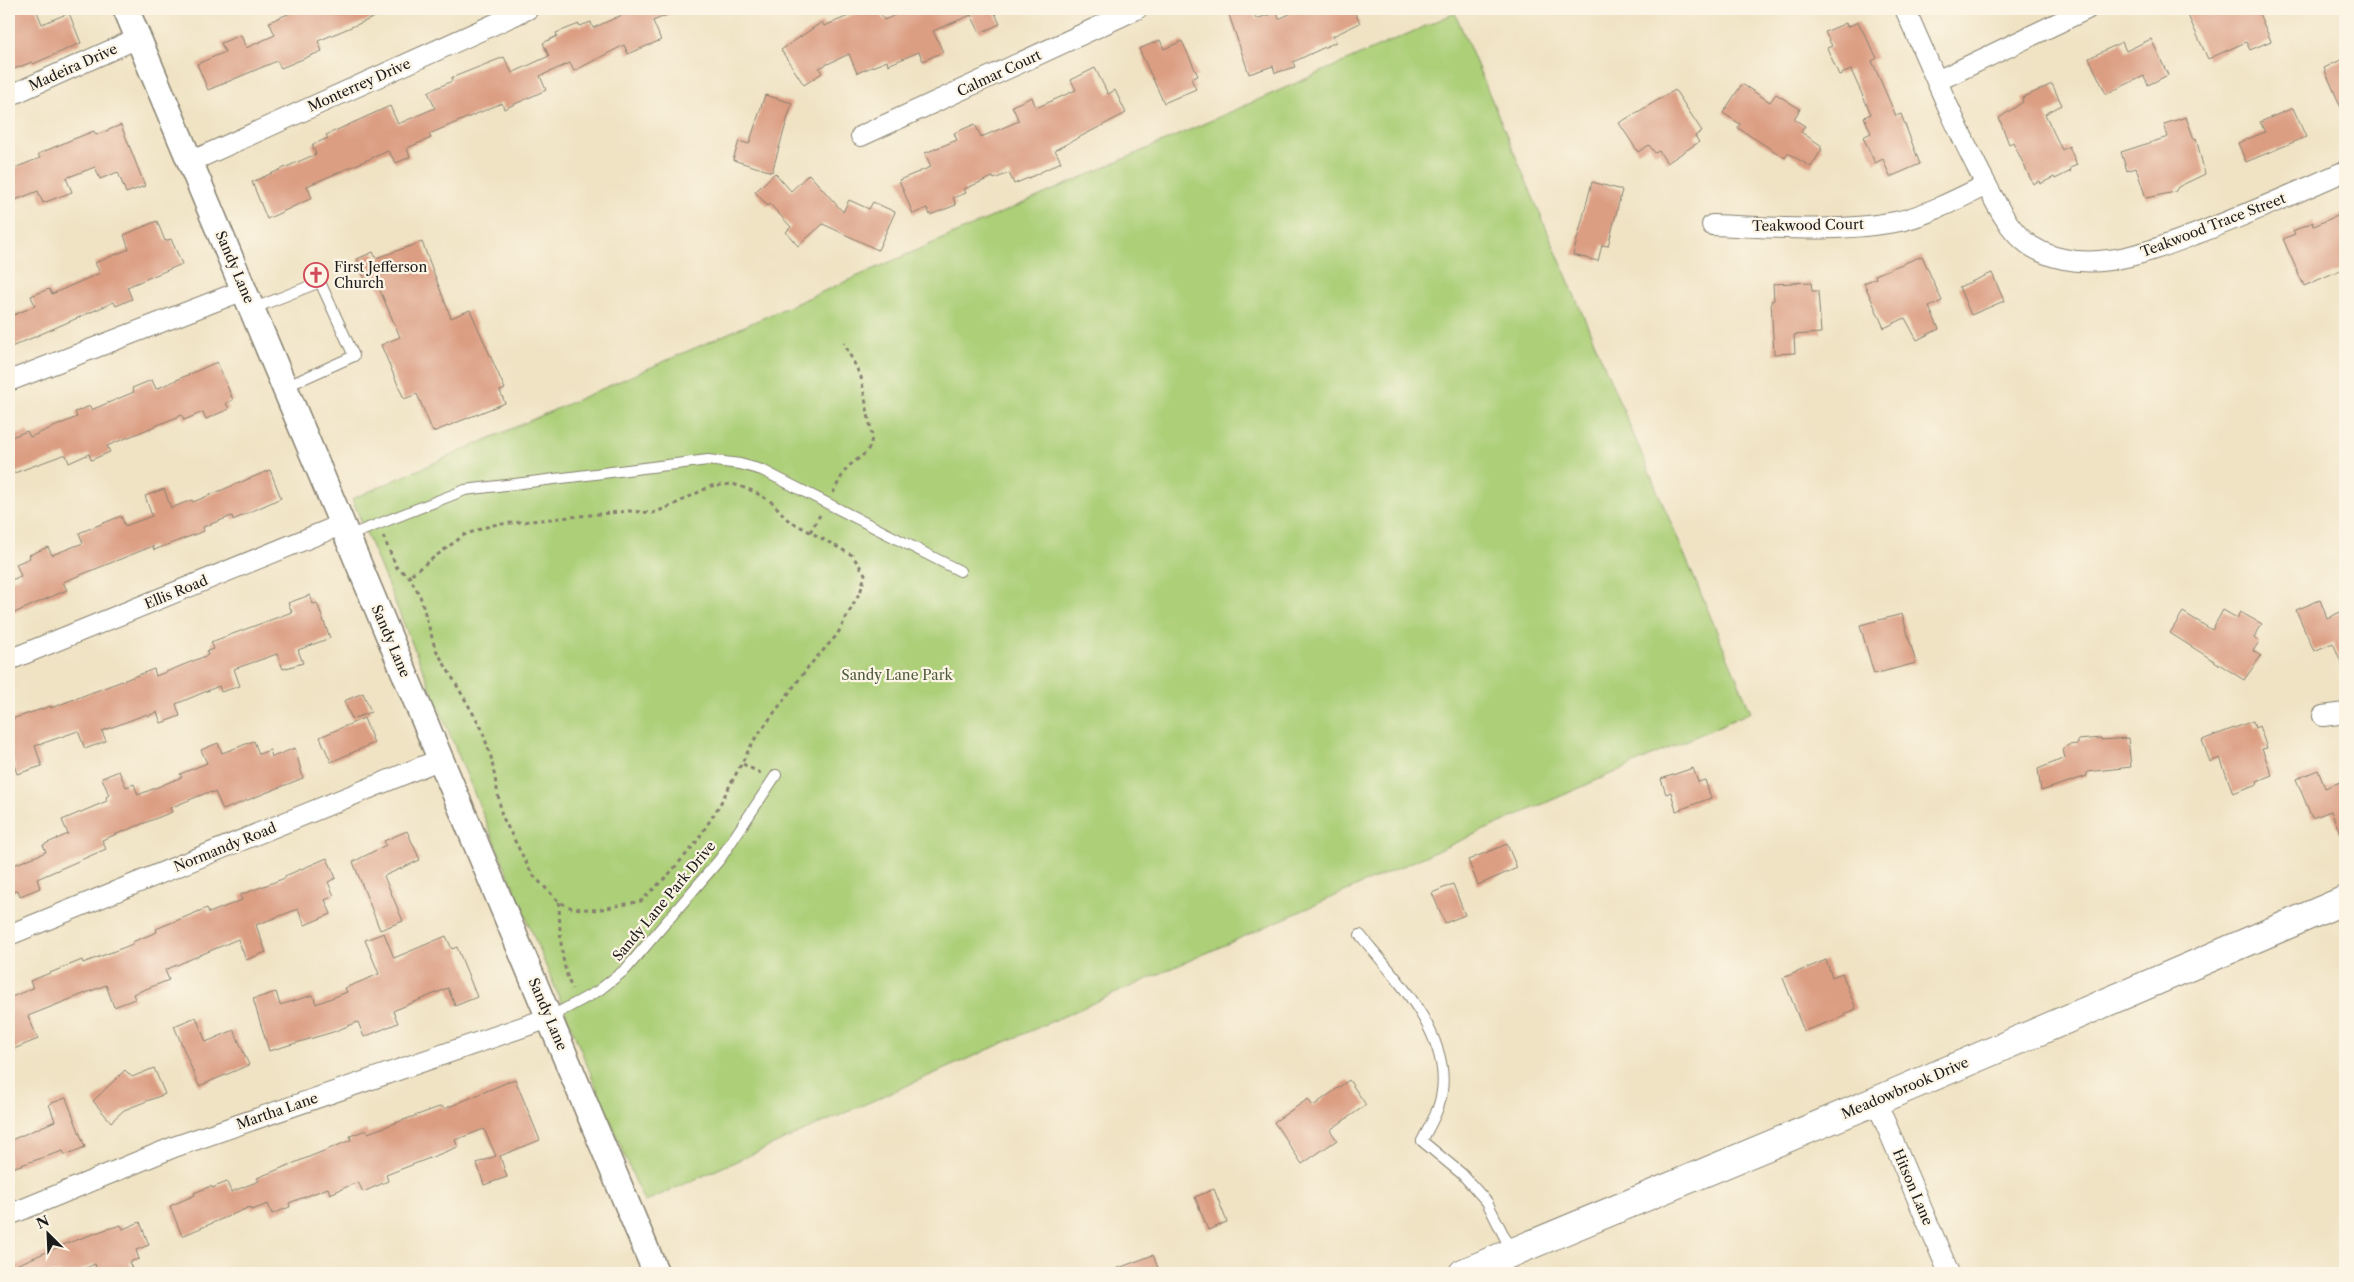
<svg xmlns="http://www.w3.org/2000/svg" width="2354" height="1282" font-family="'Libre Caslon Text',serif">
	<rect width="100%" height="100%" fill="#fcf5e5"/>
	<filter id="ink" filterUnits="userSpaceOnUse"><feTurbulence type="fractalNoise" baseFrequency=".02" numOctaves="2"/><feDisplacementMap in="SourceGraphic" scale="10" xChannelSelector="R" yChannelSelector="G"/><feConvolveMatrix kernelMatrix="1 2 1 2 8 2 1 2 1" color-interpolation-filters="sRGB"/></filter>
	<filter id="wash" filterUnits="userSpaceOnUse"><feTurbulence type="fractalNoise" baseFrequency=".0096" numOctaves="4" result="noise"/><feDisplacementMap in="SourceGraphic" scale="20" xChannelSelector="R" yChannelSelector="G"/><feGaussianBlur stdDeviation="1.12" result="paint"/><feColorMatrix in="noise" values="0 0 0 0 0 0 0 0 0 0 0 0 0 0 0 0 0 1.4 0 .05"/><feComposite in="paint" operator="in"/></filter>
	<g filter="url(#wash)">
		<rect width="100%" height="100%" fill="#f0e3c4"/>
		<path fill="#accf78" stroke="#64764a" d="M1455 13 1751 712 644 1202 352 499Z"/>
		<g id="blocks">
			<path fill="#db9e83" d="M9 9H36L42 24 69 13 81 43 33 64 32 62 9 71Z
				M300 9H394L318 41 322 51 281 68 277 61 208 90 197 64 225 52 221 43 241 35 246 48 275 35 269 22Z
				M622 9H681L653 21 661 40 628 54 624 45 574 71 570 63 540 76 546 90 504 109 502 103 429 134 431 138 407 148 410 157 396 163 388 151 307 186 312 198 267 219 252 182 316 154 312 145 328 138 326 135 390 106 398 124 435 108 428 92 452 81 451 78 504 57 512 73 549 56 543 43 557 36 556 33 579 24 580 26 591 22 593 28 624 14Z
				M866 9H879L884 20 909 9H993L1000 24 980 33 971 15 933 31 943 52 923 61 919 52 888 65 887 61 857 73 849 54 819 68 822 73 804 85 781 50 822 22 824 26Z
				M1227 9H1252L1256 19 1277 12 1279 19 1300 9H1353L1360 23 1333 36 1336 42 1293 62 1295 67 1275 73 1273 66 1249 74Z
				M2185 9H2257L2271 41 2250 50 2246 42 2208 59Z
				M1858 22 1877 58 1872 61 1896 116 1901 114 1920 164 1890 177 1883 159 1875 163 1863 137 1871 133 1864 117 1871 114 1851 70 1839 75 1827 48 1832 46 1825 32 1846 23 1847 27Z
				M2151 39 2168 75 2148 85 2144 76 2106 94 2089 58 2122 42 2126 51Z
				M1160 40 1164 49 1182 41 1198 76 1191 79 1196 89 1164 103 1139 49Z
				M2345 58V117L2324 68Z
				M1095 68 1108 94 1115 90 1126 113 1055 150 1061 162 1033 176 1014 184 1009 173 994 179 993 177 964 189 966 193 953 198 956 205 930 215 927 208 913 214 899 180 931 167 925 153 957 140 954 133 975 124 981 137 1019 121 1012 106 1032 97 1036 108 1076 90 1071 80Z
				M1742 84 1770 102 1776 94 1800 109 1794 119 1805 126 1801 132 1822 146 1820 148 1822 149 1811 167 1788 153 1785 158 1738 128 1740 124 1723 113Z
				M2052 84 2062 105 2045 114 2062 150 2069 146 2077 165 2070 168 2071 171 2055 179 2054 177 2040 184 2039 181 2033 184 2013 142 2009 144 1999 118 2023 102 2022 98Z
				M1675 90 1702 131 1695 136 1699 142 1667 163 1659 151 1655 153 1649 145 1638 152 1619 123Z
				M765 95 792 103 772 172 733 160 739 141 749 144Z
				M2293 108 2306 137 2246 162 2238 143 2265 132 2260 122Z
				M2186 117 2194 139 2196 138 2205 174 2178 187 2175 192 2146 198 2136 168 2127 171 2121 152 2168 137 2164 124Z
				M121 125 145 186 126 193 118 172 100 179 95 167 66 178 72 192 43 203 38 191 13 201 9 190V170L40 158 38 154 71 140 94 131 96 135Z
				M775 173 791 191 809 174 843 212 849 200 869 209 873 202 895 212 878 250 823 224 798 246 786 232 791 227 770 204 768 206 755 192Z
				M1592 182 1622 190 1608 246 1602 245 1598 261 1573 255Z
				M2345 212V268L2304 286 2283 239 2295 234 2293 231 2313 222 2314 226Z
				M157 221 165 241 171 239 182 264 127 287 132 299 116 306 114 302 9 348V317L35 306 31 296 49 289 52 294 100 273 95 263 129 249 124 235Z
				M422 242 451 318 470 310 505 389 500 391 505 403 433 432 417 394 404 399 381 345 400 337 376 281 367 285 357 259 373 252 376 258Z
				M1922 256 1942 301 1929 307 1939 329 1917 340 1905 318 1884 328 1864 283 1876 278 1875 275Z
				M1992 273 2004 301 1971 315 1959 287Z
				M1811 282 1812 291H1818L1821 333 1794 335 1795 353 1774 354 1771 301 1774 300 1773 284Z
				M217 362 233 400 226 403 229 409 206 419 203 412 184 420 182 415 107 446 110 452 91 460 89 454 69 463 66 455H63L9 475V438L27 431 30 437 77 417 75 412 90 406 91 410 134 392 132 388 152 380 156 389Z
				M270 470 281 498 233 520 232 516 203 527 204 531 154 550 153 546 63 582 67 590 14 613 9 601V581L21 576 16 564 30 558 29 555 48 547 52 555 83 543 79 533 121 516 125 526 152 516 145 496 164 489 171 508 192 500 193 502Z
				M310 595 313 604 317 603 330 638 298 650 303 663 283 669 277 654 234 669 240 686 221 692 219 686 176 704 180 716 161 723 157 712 148 716 147 714 102 731 106 741 85 749 78 731 35 746 42 766 17 774 9 749V720L51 706V708L154 669 156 676 208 655 207 651 214 649 211 642 292 612 288 603Z
				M2320 600 2327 618 2345 610V671L2333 643 2314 651 2296 610Z
				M2223 610 2237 618 2240 612 2262 624 2254 638 2259 642 2253 651 2261 656 2244 680 2170 633 2183 612 2212 630Z
				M1902 614 1916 663 1874 674 1860 625Z
				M363 693 371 712 352 719 344 701Z
				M364 718 374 743 331 762 320 737Z
				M2253 721 2255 728 2259 726 2267 748 2262 749 2272 775 2257 781 2258 784 2233 793 2220 758 2210 762 2202 740Z
				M2101 738V740L2128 738 2131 767 2087 772V776L2041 791 2038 769 2065 758 2063 750 2068 745 2078 744V740Z
				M254 741 259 754 270 750 272 757 295 748 303 778 223 810 215 792 206 793 170 808 172 812 102 840 106 849 37 879 40 888 20 896 18 890 9 894V867L46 852 43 845 68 834 62 820 107 801 106 797 109 795 102 778 119 771 126 787 134 784 138 795 182 777 180 774 207 763 201 750 218 743 222 753Z
				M1693 768 1698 782 1705 780 1711 798 1676 811 1671 792 1666 794 1661 779Z
				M2318 770 2325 788 2345 780V845L2331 811 2312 818 2296 779Z
				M407 831 420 860 384 876 403 921 380 930 353 862 386 845 384 841Z
				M1507 844 1517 868 1478 885 1468 860Z
				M327 858 336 878 328 882 334 896 325 900 331 914 305 925 298 909 256 925 266 952 246 960 238 939 165 970 169 980 133 994 135 999 114 1007 106 985 28 1016 38 1039 9 1051V998L33 988 30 981 82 960 83 963 133 944 132 942 157 932 156 929 207 908 209 913 242 900 240 895 285 878V876Z
				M1453 884 1465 915 1445 923 1432 893Z
				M384 933 394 958 446 936 452 949 457 947 477 997 455 1006 448 988 393 1011 398 1023 364 1037 358 1022 333 1032 269 1051 253 999 276 992 280 1005 313 995 316 1004 347 992 345 988 379 974 365 940Z
				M1826 960 1832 977 1842 973 1856 1009 1844 1014 1845 1016 1804 1031 1783 978Z
				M196 1017 206 1042 234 1030 249 1065 199 1086 174 1026Z
				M154 1068 165 1094 124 1110 111 1122 93 1101 125 1070 132 1077Z
				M515 1079 540 1140 500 1156 507 1177 484 1185 477 1163 496 1156 484 1129 455 1140 458 1147 386 1175 388 1181 363 1192 358 1182 330 1194 328 1188 289 1203 290 1207 272 1214 268 1204 252 1210 250 1207 182 1236 170 1206 195 1195 194 1193 211 1186 212 1188 227 1182 231 1192 259 1181 257 1178 351 1140 350 1136 366 1130 368 1133 442 1106 444 1109Z
				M1349 1080 1366 1105 1330 1130 1337 1140 1302 1164 1274 1122 1308 1099 1313 1106Z
				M66 1098 85 1147 65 1155 63 1151 9 1169V1141L55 1121 49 1104Z
				M1214 1189 1227 1222 1208 1230 1195 1197Z
				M140 1222 149 1245 136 1250 139 1259 129 1262 134 1273H117L116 1269 98 1273 95 1264 74 1273H9V1268L68 1243 107 1229 121 1225 123 1229Z
				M1153 1255 1160 1273H1108V1272Z"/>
		</g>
	</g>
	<g filter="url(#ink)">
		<use href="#blocks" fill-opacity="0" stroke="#868070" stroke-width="1"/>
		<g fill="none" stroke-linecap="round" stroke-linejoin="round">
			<defs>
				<path id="service" d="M252 309 320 282 354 356 285 387
					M348 536 465 490 708 460 740 464 762 470 960 571
					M1360 935C1394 976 1450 1034 1442 1091 1440 1109 1430 1125 1422 1141L1462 1174 1487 1202 1512 1252
					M550 1017 598 991 626 969 720 859 776 775"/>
				<path id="minor" d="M1905 9C1931 67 1955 127 1986 184 1996 203 2006 225 2023 240 2046 260 2080 264 2109 260 2139 256 2167 245 2196 234 2246 215 2296 193 2345 171
					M1937 81 2087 9
					M9 96 138 38
					M861 136 1137 9
					M190 162 528 9
					M1712 225C1772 227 1835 233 1895 222 1923 217 1960 198 1986 185
					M9 381 244 290
					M9 660 343 524
					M2323 716 2345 713
					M9 935 441 759
					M1876 1101 1949 1273
					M9 1215 174 1147 549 1018"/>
				<path id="tertiary" d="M126 9 656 1273"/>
				<path id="secondary" d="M1463 1273 1876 1101 2345 900"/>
			</defs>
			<use href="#service" stroke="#868070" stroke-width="12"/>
			<use href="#minor" stroke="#868070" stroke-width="22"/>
			<use href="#tertiary" stroke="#868070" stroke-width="28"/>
			<use href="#secondary" stroke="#868070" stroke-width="30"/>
			<path stroke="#868070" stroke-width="3" stroke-dasharray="4 4" stroke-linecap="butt" d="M833 493C837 485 842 475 847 468 859 456 871 455 872 435L861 377 844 343
				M810 532 820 515
				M383 536 397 568 409 576 420 596 435 648 481 727 491 757 502 816 532 874 559 902 572 908 597 910 641 901 669 874 695 844 718 808 754 740 809 666 837 635 861 590 865 574 852 555 788 520 773 503 753 491 733 484 711 486 671 506 653 513 629 511 492 525 464 535 409 576
				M743 764 762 774
				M559 902C560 932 560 961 572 989"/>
			<use href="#service" stroke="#fff" stroke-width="10"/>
			<use href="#minor" stroke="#fff" stroke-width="20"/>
			<use href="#tertiary" stroke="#fff" stroke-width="25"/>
			<use href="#secondary" stroke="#fff" stroke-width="28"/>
		</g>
	</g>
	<defs>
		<symbol id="church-ring" viewBox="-11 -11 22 22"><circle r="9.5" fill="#fcf5e5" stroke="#d1495b" stroke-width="1.5"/><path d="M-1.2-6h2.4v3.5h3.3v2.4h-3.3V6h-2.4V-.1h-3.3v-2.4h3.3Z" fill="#d1495b"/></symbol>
	</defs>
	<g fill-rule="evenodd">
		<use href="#church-ring" x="302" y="261" width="28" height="28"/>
	</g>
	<g text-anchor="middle" stroke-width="4.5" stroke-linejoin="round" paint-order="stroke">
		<g font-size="14" fill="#1c1c1c" stroke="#fcf5e5">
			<text transform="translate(73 67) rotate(-24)" y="5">Madeira Drive</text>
			<text transform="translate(999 73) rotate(-25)" y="5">Calmar Court</text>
			<text transform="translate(359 85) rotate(-24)" y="5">Monterrey Drive</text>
			<text transform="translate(1808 225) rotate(-1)" y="5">Teakwood Court</text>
			<text transform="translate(2213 225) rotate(-21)" y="5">Teakwood Trace Street</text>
			<text transform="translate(235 267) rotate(67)" y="5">Sandy Lane</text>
			<text transform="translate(176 592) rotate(-22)" y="5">Ellis Road</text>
			<text transform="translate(391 641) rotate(67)" y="5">Sandy Lane</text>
			<text transform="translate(225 847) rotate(-22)" y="5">Normandy Road</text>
			<text transform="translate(664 901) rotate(-50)" y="5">Sandy Lane Park Drive</text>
			<text transform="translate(548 1014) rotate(67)" y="5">Sandy Lane</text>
			<text transform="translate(1905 1088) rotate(-23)" y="5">Meadowbrook Drive</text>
			<text transform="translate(277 1111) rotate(-19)" y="5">Martha Lane</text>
			<text transform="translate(1913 1187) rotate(67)" y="5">Hitson Lane</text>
		</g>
		<g font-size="14" fill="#1c1c1c" stroke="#fcf5e5" text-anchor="start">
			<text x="334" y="272">First Jefferson<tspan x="334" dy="16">Church</tspan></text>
		</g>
		<g font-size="14" fill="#4e5b3c" stroke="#fcf5e5">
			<text x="897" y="680">Sandy Lane Park</text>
		</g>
	</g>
	<rect width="2354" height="1282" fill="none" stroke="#fcf5e5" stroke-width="30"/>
	<g transform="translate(48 1234) rotate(336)" stroke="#fcf5e5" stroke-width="4" paint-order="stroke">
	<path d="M0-4L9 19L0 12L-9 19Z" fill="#1c1c1c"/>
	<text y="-8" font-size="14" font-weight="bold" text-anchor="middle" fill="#1c1c1c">N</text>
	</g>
</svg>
